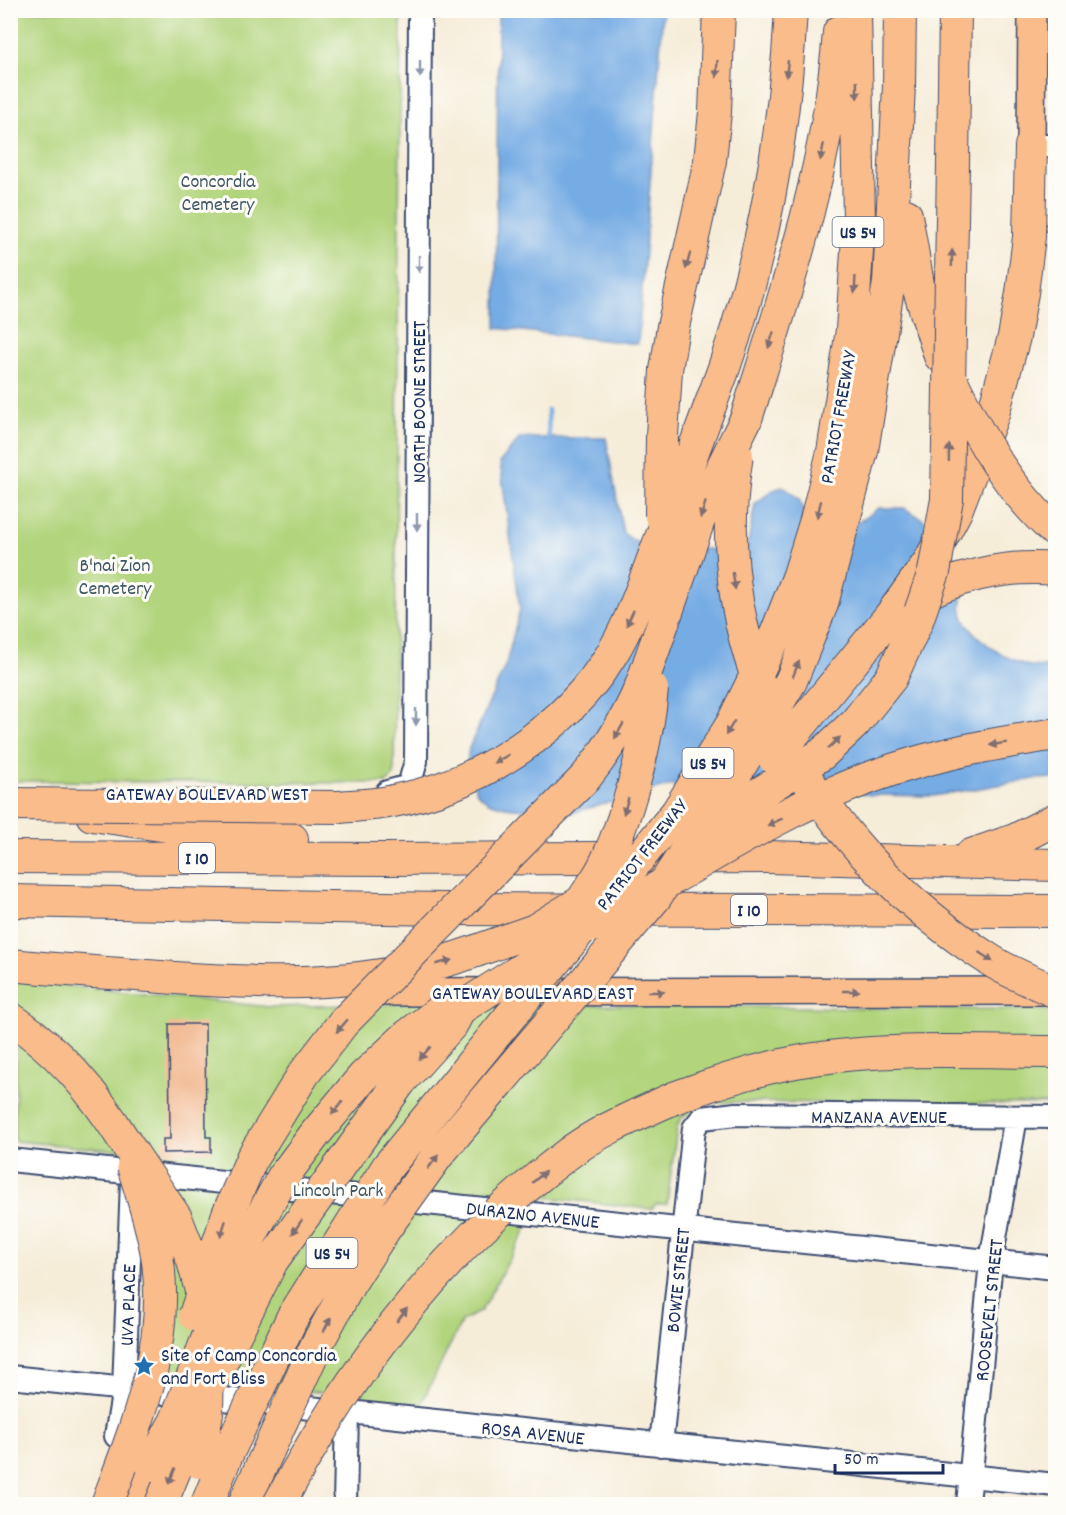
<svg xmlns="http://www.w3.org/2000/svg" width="1066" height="1515" font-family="Dekko,sans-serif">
	<rect width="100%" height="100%" fill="#fdfcf7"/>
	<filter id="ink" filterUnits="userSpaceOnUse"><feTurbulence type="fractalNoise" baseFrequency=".0167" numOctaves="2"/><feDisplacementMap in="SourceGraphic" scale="12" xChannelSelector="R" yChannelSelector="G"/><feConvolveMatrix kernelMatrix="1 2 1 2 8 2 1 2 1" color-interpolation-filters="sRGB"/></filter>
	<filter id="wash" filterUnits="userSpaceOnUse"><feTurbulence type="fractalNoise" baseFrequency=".008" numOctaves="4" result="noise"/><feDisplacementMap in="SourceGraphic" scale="24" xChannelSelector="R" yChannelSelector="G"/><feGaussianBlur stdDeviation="1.35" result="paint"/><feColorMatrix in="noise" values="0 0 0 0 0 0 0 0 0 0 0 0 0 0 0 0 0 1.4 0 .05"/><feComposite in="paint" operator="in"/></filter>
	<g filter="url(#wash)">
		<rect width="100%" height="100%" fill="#f6edd9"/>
		<path fill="#b1d47c" stroke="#66826d" stroke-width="1.5" d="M11 11H401L394 776 386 783 11 781Z
			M11 980 270 1007 424 1003 1055 1010V1104L706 1102 682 1117 677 1127 667 1204H656L651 1209 544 1197 481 1311 462 1321 421 1404 148 1373 153 1313 155 1154 14 1141 18 1004 11 1000Z"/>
		<path fill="#76ace4" stroke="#486ea1" stroke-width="1.5" d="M498 11H663L638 344 496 328Z
			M520 438H606L623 533C627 536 631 540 635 541 655 547 728 552 747 548L755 504 772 491 783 486 799 499 805 516 857 523 879 508H904L923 519 960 563 965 592C948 624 996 654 1023 664 1032 668 1045 666 1055 667V778L1034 779 933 796 871 795 794 781 668 786 568 814 505 807 488 802 477 793 467 763 469 748 506 664 520 609 500 462Z"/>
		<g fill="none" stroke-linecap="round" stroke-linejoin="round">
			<path stroke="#76ace4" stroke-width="4.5" d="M548 410 549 444"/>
		</g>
		<g id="blocks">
			<path fill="#f1b489" d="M169 1024H205L206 1137H211V1152L163 1153V1139H170Z"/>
		</g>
	</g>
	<g filter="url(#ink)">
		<use href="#blocks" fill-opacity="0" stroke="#3c4c70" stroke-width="1.5"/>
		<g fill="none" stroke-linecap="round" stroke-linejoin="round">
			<defs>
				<path id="minor" d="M1031 146H1056
					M387 792 409 786 416 761 420 10
					M10 1160 1056 1268
					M10 1377 1056 1485
					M116 1436 124 1389 132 1181
					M661 1445 694 1128 702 1118 736 1114 1056 1117
					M345 1504 347 1413
					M968 1504 991 1261 1016 1117"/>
				<path id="major" d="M1031 146 1032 10
					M359 992 1050 991"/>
				<path id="highway" d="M953 165 955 10
					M906 215 919 290 940 356
					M710 406C759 280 784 145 791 10
					M746 419C786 292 829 166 839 32
					M662 436 666 370 673 327 710 161 715 112 719 10
					M862 451 889 282 899 86 900 10
					M833 452 852 330 859 219 855 10
					M907 604C951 577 1004 564 1056 569
					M891 615 929 562 956 511 993 414 1014 337 1022 293 1029 237 1031 146
					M92 815 216 833 292 839
					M971 855 1017 839 1056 819
					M10 857 384 859 769 857 1056 865
					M10 901 443 909 1056 911
					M10 965C61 970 111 973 161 977 270 985 371 989 476 951
					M10 1018C59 1050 95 1093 125 1142
					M674 1098C719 1081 765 1066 814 1059 889 1047 979 1052 1056 1052
					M137 1504 152 1465
					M244 1504 284 1416"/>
			</defs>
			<use href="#minor" stroke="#3c4c70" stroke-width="26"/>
			<use href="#major" stroke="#3c4c70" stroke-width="30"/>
			<use href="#highway" stroke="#3c4c70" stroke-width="34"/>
			<use href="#minor" stroke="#fff" stroke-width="22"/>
			<use href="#major" stroke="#fabc8b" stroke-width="27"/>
			<use href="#highway" stroke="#fabc8b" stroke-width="32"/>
			<defs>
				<path id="highway-bridge" d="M953 383C979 437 1010 492 1056 532
					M737 455C702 662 820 851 990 960 1010 973 1034 982 1056 992
					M661 516 662 436
					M774 758 891 615
					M10 804 339 807C357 805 376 805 393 801 481 785 567 728 613 652 632 620 643 585 656 551 674 503 692 454 710 406
					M706 827 822 754 855 723 891 678 917 621 934 572 947 499 953 165
					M582 901C588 891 596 881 602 870 626 823 648 741 652 689
					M592 926C694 868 795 798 908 765 957 750 1006 742 1056 734
					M476 951 535 930 607 886
					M125 1142 176 1218 193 1261 203 1298
					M195 1315 228 1214 252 1158 303 1075 343 1023 586 777C609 748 627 720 641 686L706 500 746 419
					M213 1379 272 1261 400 1082 452 1024 459 1011
					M284 1416 317 1344 350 1283 384 1230 437 1156 655 898 726 790 791 681 822 604 862 451
					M199 1462 207 1413 208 1359
					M152 1465 176 1420 238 1259 283 1177 316 1133 363 1077 407 1036 440 1011 461 1008 552 950
					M107 1504C137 1424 171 1343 157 1255 152 1225 142 1195 133 1166
					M161 1504 190 1433
					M207 1504 226 1457 292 1318 388 1166 677 812 732 724 776 634 799 575 816 520 833 452
					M279 1504C351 1368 442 1249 565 1156 597 1131 637 1115 674 1098"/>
			</defs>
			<use href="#highway-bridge" stroke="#3c4c70" stroke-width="34" stroke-linecap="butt"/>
			<use href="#highway-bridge" stroke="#fabc8b" stroke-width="32"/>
		</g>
		<defs><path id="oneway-solid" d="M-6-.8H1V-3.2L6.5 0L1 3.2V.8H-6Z" transform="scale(1.5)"/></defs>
		<g fill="#8d97ae">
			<use href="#oneway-solid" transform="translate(420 69) rotate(90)"/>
			<use href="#oneway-solid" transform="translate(419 264) rotate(90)"/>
			<use href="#oneway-solid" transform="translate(417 522) rotate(90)"/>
			<use href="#oneway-solid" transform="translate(416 717) rotate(90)"/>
		</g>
		<g fill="#7f6e72">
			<use href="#oneway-solid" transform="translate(717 69) rotate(93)"/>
			<use href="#oneway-solid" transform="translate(787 69) rotate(96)"/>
			<use href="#oneway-solid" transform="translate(857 90) rotate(89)"/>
			<use href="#oneway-solid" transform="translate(822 152) rotate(102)"/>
			<use href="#oneway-solid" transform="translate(952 258) rotate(-89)"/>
			<use href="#oneway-solid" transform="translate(688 261) rotate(105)"/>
			<use href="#oneway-solid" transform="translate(855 285) rotate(93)"/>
			<use href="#oneway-solid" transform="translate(771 340) rotate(108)"/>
			<use href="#oneway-solid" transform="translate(949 453) rotate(-89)"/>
			<use href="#oneway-solid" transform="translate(819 509) rotate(104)"/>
			<use href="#oneway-solid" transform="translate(703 510) rotate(108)"/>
			<use href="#oneway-solid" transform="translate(734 581) rotate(82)"/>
			<use href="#oneway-solid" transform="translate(630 618) rotate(115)"/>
			<use href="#oneway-solid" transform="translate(796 669) rotate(-68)"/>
			<use href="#oneway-solid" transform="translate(730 728) rotate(121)"/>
			<use href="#oneway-solid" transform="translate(619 731) rotate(120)"/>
			<use href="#oneway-solid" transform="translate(834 743) rotate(-43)"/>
			<use href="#oneway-solid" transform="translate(998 744) rotate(171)"/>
			<use href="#oneway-solid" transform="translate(501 759) rotate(151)"/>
			<use href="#oneway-solid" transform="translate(626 806) rotate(107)"/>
			<use href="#oneway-solid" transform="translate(775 822) rotate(154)"/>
			<use href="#oneway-solid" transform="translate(986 957) rotate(33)"/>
			<use href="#oneway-solid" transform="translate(444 962) rotate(-15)"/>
			<use href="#oneway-solid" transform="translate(851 991)"/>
			<use href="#oneway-solid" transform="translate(656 992)"/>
			<use href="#oneway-solid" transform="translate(342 1026) rotate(131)"/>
			<use href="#oneway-solid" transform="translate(425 1053) rotate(132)"/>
			<use href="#oneway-solid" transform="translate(337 1108) rotate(130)"/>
			<use href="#oneway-solid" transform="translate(433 1162) rotate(-53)"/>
			<use href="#oneway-solid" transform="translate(539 1177) rotate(-40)"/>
			<use href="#oneway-solid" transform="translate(297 1227) rotate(125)"/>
			<use href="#oneway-solid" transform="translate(223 1229) rotate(108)"/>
			<use href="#oneway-solid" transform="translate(402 1315) rotate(-52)"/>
			<use href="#oneway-solid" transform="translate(327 1325) rotate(-62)"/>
			<use href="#oneway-solid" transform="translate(172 1476) rotate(112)"/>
		</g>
	</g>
	<defs>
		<symbol id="sight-bare" viewBox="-9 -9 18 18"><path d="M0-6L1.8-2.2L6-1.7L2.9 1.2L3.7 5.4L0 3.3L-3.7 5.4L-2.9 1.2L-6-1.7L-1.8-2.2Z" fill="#1f6fb2" stroke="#fdfcf7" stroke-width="2.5" paint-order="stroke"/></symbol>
	</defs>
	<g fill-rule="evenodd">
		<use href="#sight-bare" x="129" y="1351" width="30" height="30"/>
	</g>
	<g text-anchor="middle" stroke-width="6" stroke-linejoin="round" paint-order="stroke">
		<g fill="#fdfcf7" stroke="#5f6c8c" stroke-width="1.5">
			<rect x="832.5" y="217" width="51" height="30" rx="4.5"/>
			<rect x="682.5" y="748" width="51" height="30" rx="4.5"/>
			<rect x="179" y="843" width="36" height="30" rx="4.5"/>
			<rect x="731" y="895" width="36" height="30" rx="4.5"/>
			<rect x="306.5" y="1238" width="51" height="30" rx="4.5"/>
		</g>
		<g font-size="18" font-weight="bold" fill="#1b2f5e">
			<text x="858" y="238">US 54</text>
			<text x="708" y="769">US 54</text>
			<text x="197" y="864">I 10</text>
			<text x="749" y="916">I 10</text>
			<text x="332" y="1259">US 54</text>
		</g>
		<g font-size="20" fill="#405866" stroke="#fdfcf7">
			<text x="218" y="187">Concordia<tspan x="218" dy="23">Cemetery</tspan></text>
			<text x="115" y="571">B'nai Zion<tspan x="115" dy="23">Cemetery</tspan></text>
			<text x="338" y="1196">Lincoln Park</text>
		</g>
		<g font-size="20" fill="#1b2f5e" stroke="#fdfcf7">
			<text transform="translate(418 402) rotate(-90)" y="7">NORTH BOONE STREET</text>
			<text transform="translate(837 417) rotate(-80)" y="7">PATRIOT FREEWAY</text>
			<text x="207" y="800">GATEWAY BOULEVARD WEST</text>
			<text transform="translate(641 854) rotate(-52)" y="7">PATRIOT FREEWAY</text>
			<text x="533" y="999">GATEWAY BOULEVARD EAST</text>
			<text x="879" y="1123">MANZANA AVENUE</text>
			<text transform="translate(533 1214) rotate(6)" y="7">DURAZNO AVENUE</text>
			<text transform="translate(677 1280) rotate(-84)" y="7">BOWIE STREET</text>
			<text transform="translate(127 1305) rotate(-88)" y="7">UVA PLACE</text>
			<text transform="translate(988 1310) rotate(-84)" y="7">ROOSEVELT STREET</text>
			<text transform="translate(533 1432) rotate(6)" y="7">ROSA AVENUE</text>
		</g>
		<g font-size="20" fill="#1b2f5e" stroke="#fdfcf7" text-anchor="start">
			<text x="161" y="1361">Site of Camp Concordia<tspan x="161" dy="23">and Fort Bliss</tspan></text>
		</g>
	</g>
	<rect width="1066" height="1515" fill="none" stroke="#fdfcf7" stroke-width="36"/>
	<path d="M835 1464v9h108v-9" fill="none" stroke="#1b2f5e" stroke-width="3"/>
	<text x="844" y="1464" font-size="18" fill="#1b2f5e" stroke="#fdfcf7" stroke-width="4.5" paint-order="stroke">50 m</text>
</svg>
